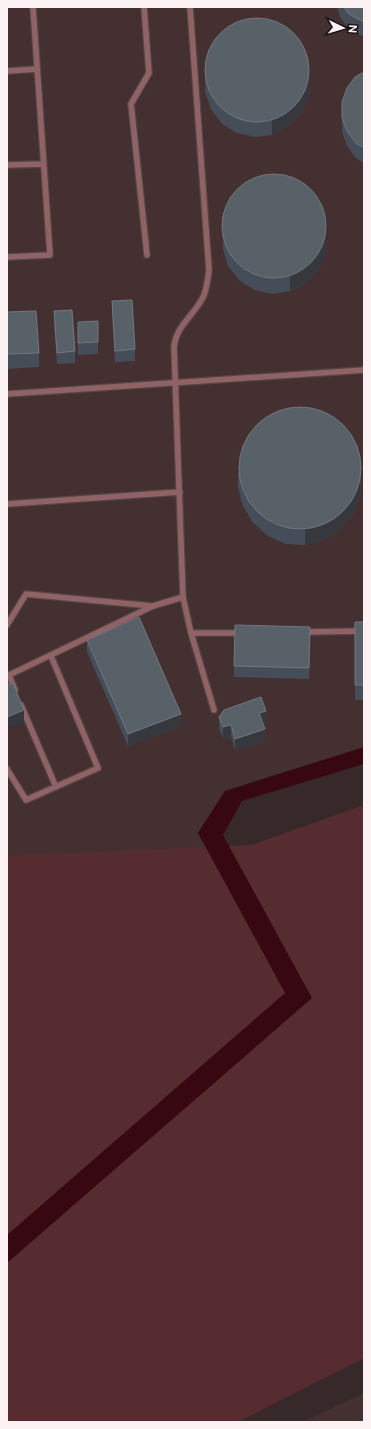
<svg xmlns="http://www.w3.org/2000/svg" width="371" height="1429" font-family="'Public Sans',sans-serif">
	<rect width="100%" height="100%" fill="#372829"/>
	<path fill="#453031" d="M7 7H364V747L225 791 198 833 285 993 7 1235Z
		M364 1393V1422H302Z"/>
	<path fill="#572c31" d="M364 805V1358L238 1422H7V856L251 845Z"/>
	<path fill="#380812" d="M364 747V764L242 801 223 835 312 998 7 1263V1235L285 993 198 833 225 791Z"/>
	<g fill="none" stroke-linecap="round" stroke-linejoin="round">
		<defs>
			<path id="service" d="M144 7 149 73 131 104 147 255
				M190 7 209 270C208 278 207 287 204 295 196 314 176 325 174 347L183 597 191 633 214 710
				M7 71 37 69
				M7 165 43 164
				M7 257 50 255 33 7
				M7 394 364 370
				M7 504 180 492
				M7 625 26 594 152 606
				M304 632 364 631
				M191 633H241
				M9 675 15 690
				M7 676 153 606 183 597
				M21 705 56 787
				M7 769 26 800 98 768 51 656"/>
		</defs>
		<use href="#service" stroke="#534445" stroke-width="8"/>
		<use href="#service" stroke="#906265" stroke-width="5.5"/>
	</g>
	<path fill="#454e58" d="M337 7H364V37L349 29 340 17Z
		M364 72V163L356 158 347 146 342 132V117Z
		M205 77 309 80 308 97 301 113 288 126 272 135 255 137 237 133 222 124 211 109 205 92Z
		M223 234 326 236 325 253 318 270 306 283 290 291 272 294 254 290 239 280 228 266 223 249Z
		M112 301 135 349V361L115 362 112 313Z
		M54 311 75 351V363L57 364 54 323Z
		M7 312 39 353V367L7 369Z
		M78 322 98 342V354L78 355Z
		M238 473 361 474 360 495 353 515 340 530 324 540 305 545 286 544 268 536 253 523 243 506 238 488Z
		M355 622H364V700H355Z
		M310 627 309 679 234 677V666Z
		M87 640 181 726 128 746 87 652Z
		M219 717 266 722 263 723 265 741 235 750 231 737 223 739 219 728Z"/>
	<path fill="#37383e" d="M309 65V80L308 97 301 113 288 126 272 135V120Z
		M326 222V236L325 253 318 270 306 283 290 291V276Z
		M361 459 360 495 353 515 340 530 324 540 305 545V530Z
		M7 641H8V652L7 653Z
		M24 710V722L7 728V717Z
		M266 711V722L259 725V713Z
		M181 714V726L128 746V734Z
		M231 725V737L223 739V727Z
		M265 729V741L235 750V739Z"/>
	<path fill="#586068" stroke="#72777e" d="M344 7H364V22L349 14Z
		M205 70a52 52 0 1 1 104 0a52 52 0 1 1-104 0Z
		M364 72V148L356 143 347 131 342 117V102L347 88 355 77Z
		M222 226a52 52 0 1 1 104 0a52 52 0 1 1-104 0Z
		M132 300 135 349 115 351 112 301Z
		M72 310 75 351 57 353 54 311Z
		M36 311 39 353 7 354V312Z
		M98 321V342L78 343V322Z
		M239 468a61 61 0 1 1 122 0a61 61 0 1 1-122 0Z
		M139 617 181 714 128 734 87 640Z
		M355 622H364V685H355Z
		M235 625 310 627 309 668 234 666Z
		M13 683 24 710 7 717V685Z
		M261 697 266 711 259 713 265 729 235 739 231 725 223 727 219 717 224 710Z"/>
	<rect width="371" height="1429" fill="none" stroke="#fcf2f3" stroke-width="16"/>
	<g transform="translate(343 28) rotate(95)" stroke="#1a1313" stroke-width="3" paint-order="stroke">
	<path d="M0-3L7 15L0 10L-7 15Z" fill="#fcf2f3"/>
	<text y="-6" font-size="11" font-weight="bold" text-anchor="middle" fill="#fcf2f3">N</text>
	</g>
</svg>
